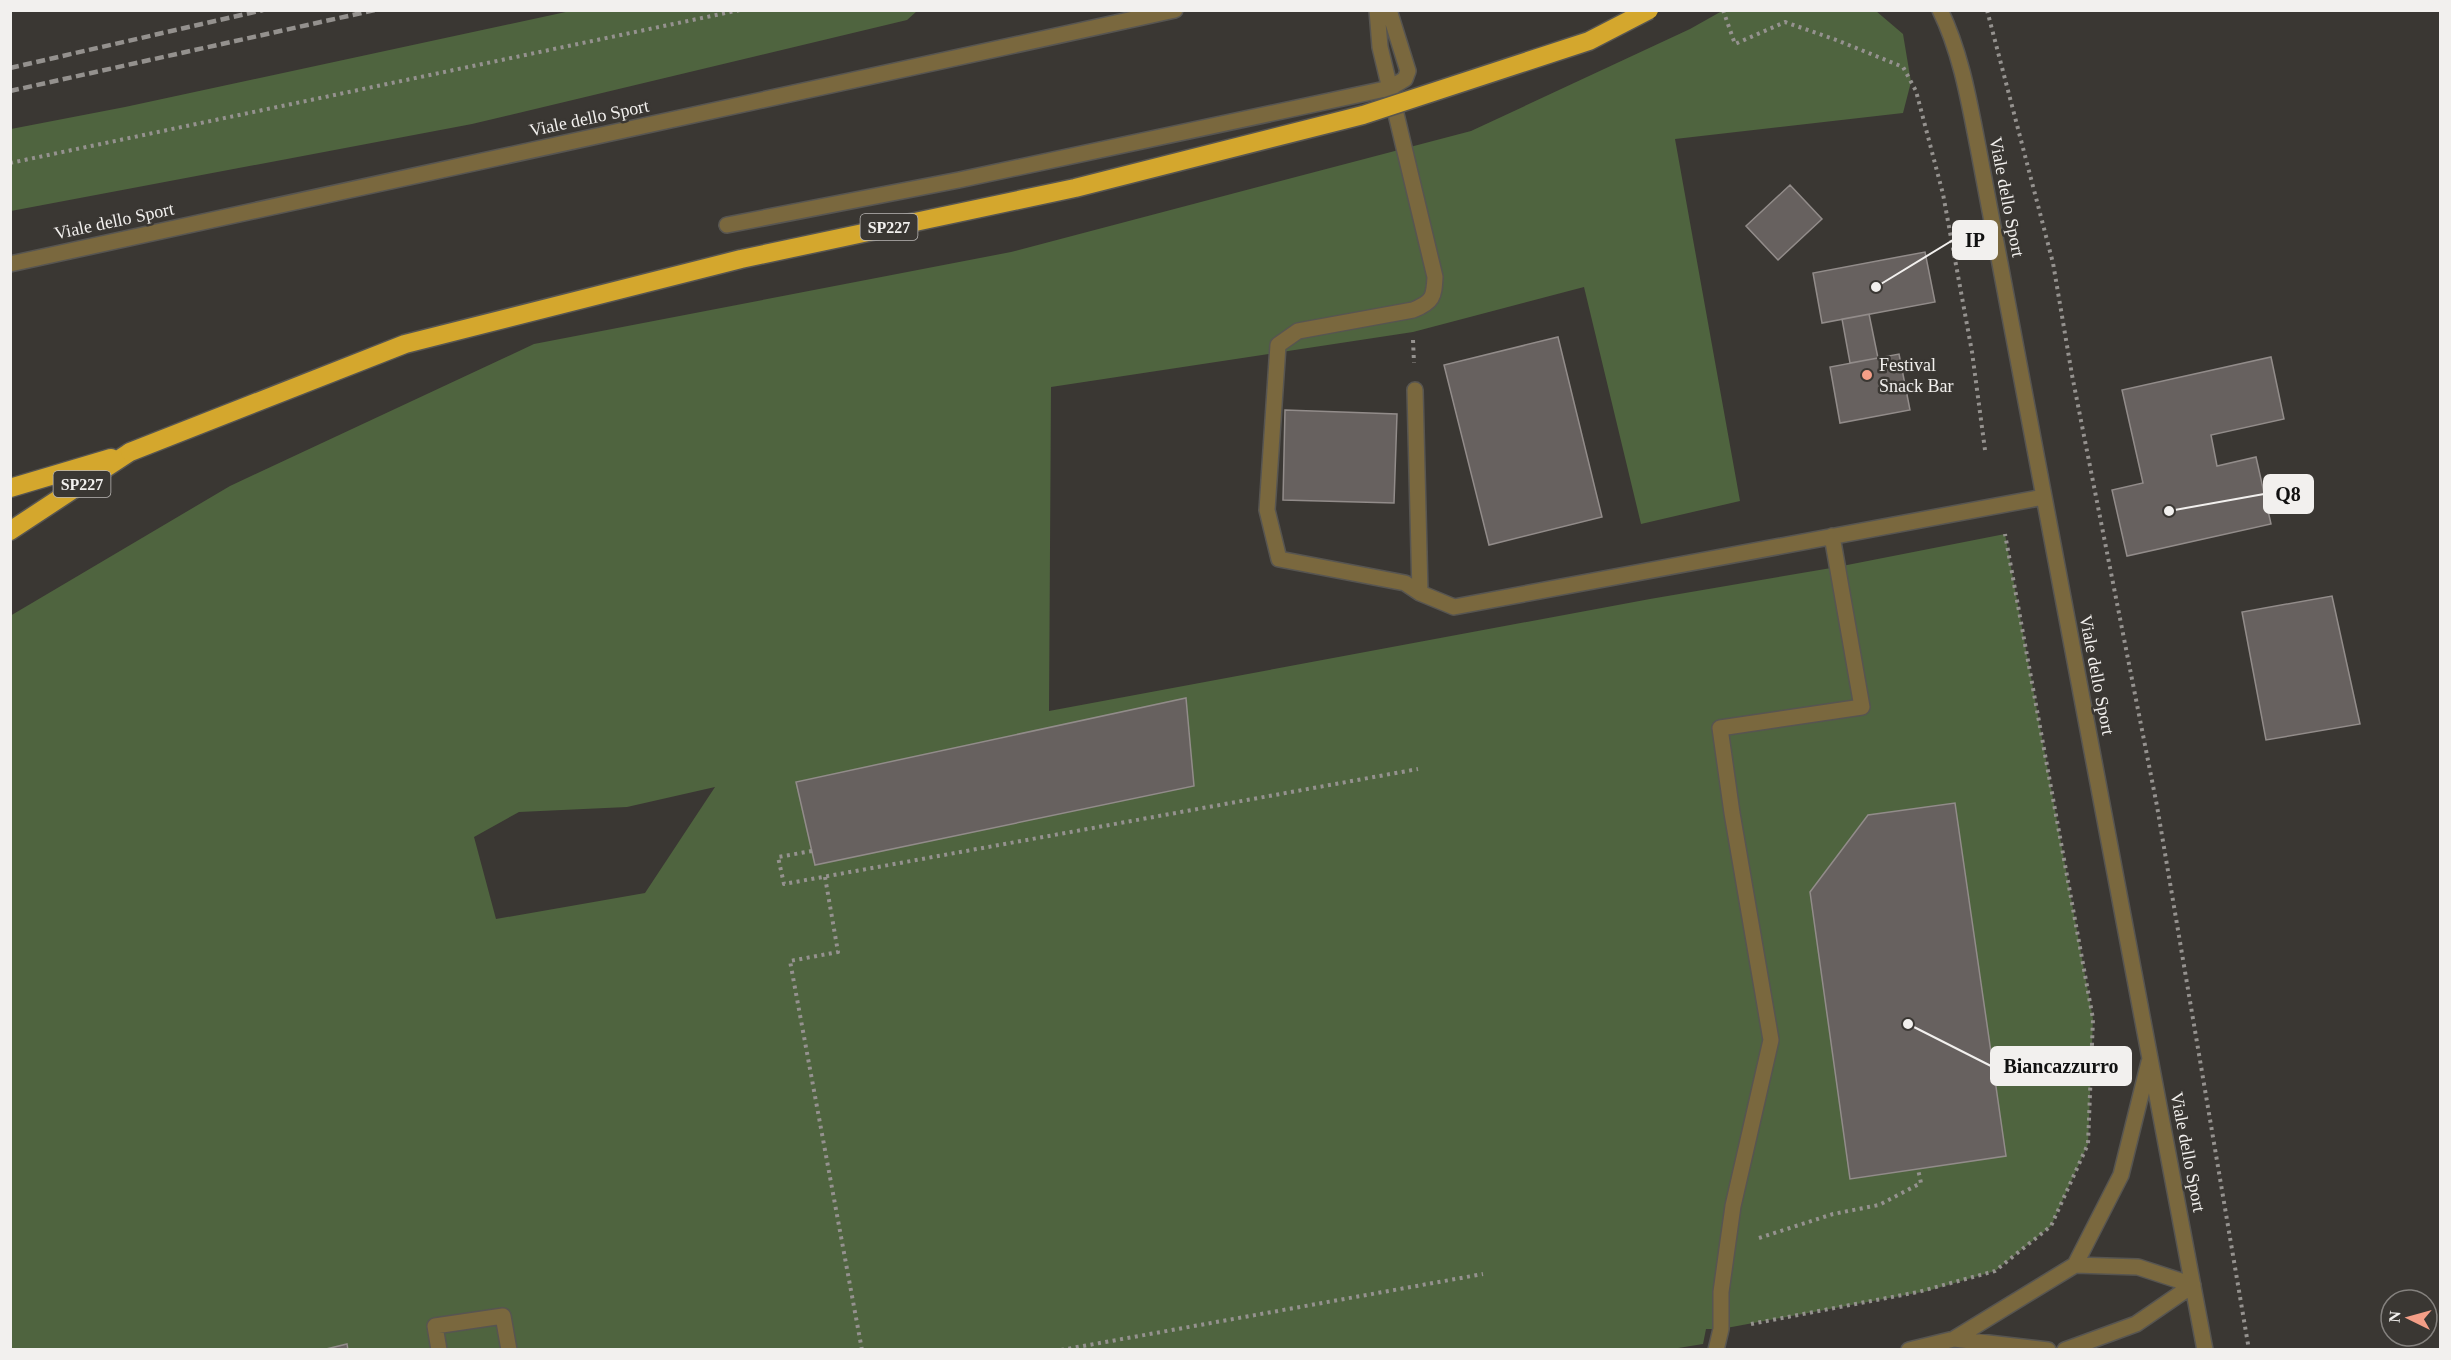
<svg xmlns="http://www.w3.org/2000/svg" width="2451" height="1360" font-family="'Times New Roman',serif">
	<rect width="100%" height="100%" fill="#3a3733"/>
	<path fill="#4f643f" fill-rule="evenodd" d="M575 10 917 11 907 20 472 124 11 211V129L125 107Z
		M1722 11H1876L1903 34 1911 82 1903 113 1675 139 1740 501 1641 524 1584 287 1413 332 1051 387 1049 711 1650 599 1837 567 2005 534 2093 1019 2088 1144 2051 1226 1995 1271 1927 1291 1721 1329H1706L1703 1344 1672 1349H11L10 616 230 486 534 344 1011 252 1471 131 1690 29ZM715 787 645 893 496 919 474 837 519 812 627 807Z"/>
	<path fill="#67615f" stroke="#928c8a" stroke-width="1.5" d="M1790 185 1822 219 1778 260 1746 226Z
		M1925 252 1935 302 1822 323 1813 273Z
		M1869 314 1878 358 1850 363 1842 319Z
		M1558 337 1602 517 1489 545 1444 365Z
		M1899 354 1910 410 1840 423 1830 367Z
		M2271 357 2284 419 2211 435 2217 466 2256 457 2271 524 2127 556 2112 490 2143 483 2122 390Z
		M1285 410 1397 414 1394 503 1283 500Z
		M2332 596 2360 724 2266 740 2242 612Z
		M1186 698 1194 786 815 865 796 782Z
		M1955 803 2006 1156 1850 1179 1810 892 1868 815Z
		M347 1344 348 1350H322Z"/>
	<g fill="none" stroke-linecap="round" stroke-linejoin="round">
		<defs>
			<path id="minor" d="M1377 10 1380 47 1435 277C1434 297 1433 302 1413 310L1298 331 1278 345 1267 510 1279 559 1405 583 1420 593 1454 607 2044 497
				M1940 10C1961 53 1969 101 1978 147L2205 1350
				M727 225 959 180 1390 88 1405 79 1408 71 1389 10
				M10 264 1175 10
				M1415 390 1420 593
				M2075 1265 2138 1267 2193 1285
				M1954 1339 2075 1265 2121 1175 2149 1062
				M439 1350 435 1326 503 1316 509 1350
				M1716 1350 1721 1329V1292L1733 1206 1771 1040 1732 813 1720 728 1862 707 1832 536
				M1909 1350 1954 1339 2048 1350
				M2065 1350 2136 1324 2193 1285"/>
			<path id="highway" d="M10 488 111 458
				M10 531 130 452"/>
		</defs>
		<use href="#minor" stroke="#575551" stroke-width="18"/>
		<use href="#highway" stroke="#575551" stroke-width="21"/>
		<path stroke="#95928f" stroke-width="4" stroke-dasharray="3 4.5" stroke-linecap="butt" d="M1723 10 1735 44 1785 22 1839 41 1903 67 1916 91 1943 194 1972 352 1985 450
			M1987 10 2053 263 2072 375 2157 806 2249 1350
			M10 163 740 10
			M1413 340 1414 363
			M812 851 778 857 784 884 1418 769
			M825 877 838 952 790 961 862 1350
			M1759 1238 1833 1214 1879 1205 1921 1183 1918 1169
			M1751 1324 1918 1292 1995 1271 2051 1226 2088 1144 2093 1019 2005 534
			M1061 1350 1483 1274"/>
		<use href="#minor" stroke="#7a683e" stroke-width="15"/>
		<use href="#highway" stroke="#d4a72d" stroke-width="18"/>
		<path stroke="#94918e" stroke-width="4.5" stroke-dasharray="9 4.5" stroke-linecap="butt" d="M10 68 263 10
			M10 91 375 10"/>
		<defs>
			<path id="highway-bridge" d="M130 452 405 344 741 259 1075 188 1363 115 1589 41 1649 10"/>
		</defs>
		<use href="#highway-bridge" stroke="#575551" stroke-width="21" stroke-linecap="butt"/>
		<use href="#highway-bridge" stroke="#d4a72d" stroke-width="18"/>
	</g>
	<circle fill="#f49e87" stroke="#3a3733" stroke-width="2" cx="1867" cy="375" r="6"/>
	<g text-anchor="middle" stroke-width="5" stroke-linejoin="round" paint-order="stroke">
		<g fill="#3a3733" stroke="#bbb8b6" stroke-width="1.5">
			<rect x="860.5" y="214" width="57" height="26" rx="4.5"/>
			<rect x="53.5" y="471" width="57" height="26" rx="4.5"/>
		</g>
		<g font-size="16" font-weight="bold" fill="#f2f0ee">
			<text x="889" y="233">SP227</text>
			<text x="82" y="490">SP227</text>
		</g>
		<g font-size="18" fill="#f2f0ee" stroke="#3a3733">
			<text transform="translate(589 118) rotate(-12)" y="6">Viale dello Sport</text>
			<text transform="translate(2007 197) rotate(79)" y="6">Viale dello Sport</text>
			<text transform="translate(114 221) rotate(-12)" y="6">Viale dello Sport</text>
			<text transform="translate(2097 675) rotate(79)" y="6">Viale dello Sport</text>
			<text transform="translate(2188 1152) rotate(79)" y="6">Viale dello Sport</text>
		</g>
		<g font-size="18" fill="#f2f0ee" stroke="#3a3733" text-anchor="start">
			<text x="1879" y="371">Festival<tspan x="1879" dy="21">Snack Bar</tspan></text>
		</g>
	</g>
	<path fill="none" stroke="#f2f0ee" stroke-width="2" d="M1876 287L1953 240M2169 511L2264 494M1908 1024L1991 1066"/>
	<g fill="#f2f0ee" stroke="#3a3733" stroke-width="2">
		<circle cx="1876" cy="287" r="6"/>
		<circle cx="2169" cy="511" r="6"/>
		<circle cx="1908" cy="1024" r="6"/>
	</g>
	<g fill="#f2f0ee" stroke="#f2f0ee" stroke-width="2">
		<rect x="1953" y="221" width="44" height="38" rx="6"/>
		<rect x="2264" y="475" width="49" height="38" rx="6"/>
		<rect x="1991" y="1047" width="140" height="38" rx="6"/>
	</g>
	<g font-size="20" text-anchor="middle" font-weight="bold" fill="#111">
		<text x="1975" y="247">IP</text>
		<text x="2288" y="501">Q8</text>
		<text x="2061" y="1073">Biancazzurro</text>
	</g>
	<rect width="2451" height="1360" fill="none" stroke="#f2f0ee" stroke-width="24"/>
	<g transform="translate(2409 1318) rotate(275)"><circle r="28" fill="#3a3733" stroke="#84817e" stroke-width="1.5"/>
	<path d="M0-4.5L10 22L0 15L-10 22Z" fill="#f49e87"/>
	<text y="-9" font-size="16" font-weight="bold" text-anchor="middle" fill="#f2f0ee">N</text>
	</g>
</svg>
